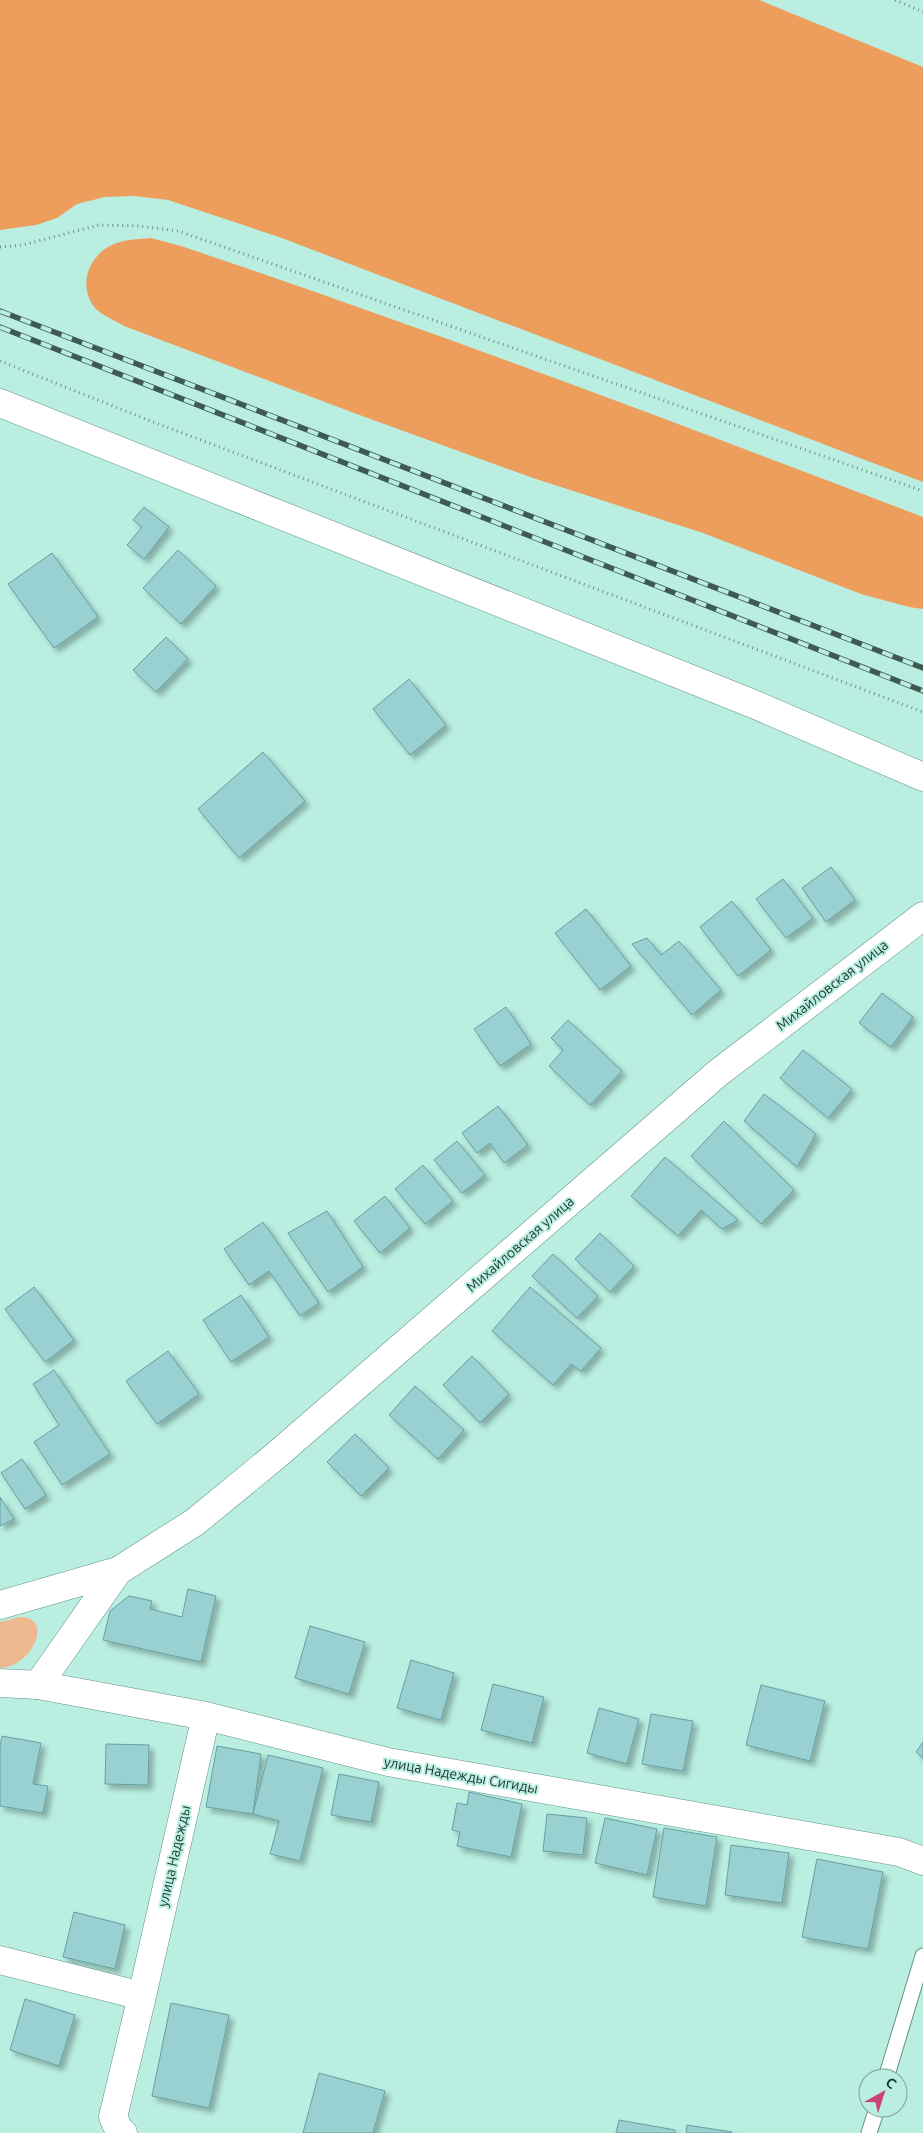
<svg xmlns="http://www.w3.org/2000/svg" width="923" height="2133" font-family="Ubuntu,sans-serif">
	<defs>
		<filter id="shadow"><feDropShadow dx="4.5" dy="4.5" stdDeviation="2.5" flood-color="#0004"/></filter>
	</defs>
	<rect width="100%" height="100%" fill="#b9eee1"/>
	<path fill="#efb990" d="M20 1617C55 1617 32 1667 0 1668V1622Z"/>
	<path fill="#ed9e5d" d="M0 0H759L923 67V482L279 237 168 200 134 196 105 197 77 204 57 218 36 225 0 230Z
		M151 238 181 246C431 330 677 423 923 517V609L909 607 861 594 703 533 533 478 354 413 124 326C116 321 101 315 95 308 75 283 92 249 120 242 130 239 141 239 151 238Z"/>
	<path fill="#99d0d2" stroke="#689ea0" filter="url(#shadow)" d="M144 507 169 527 144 559 127 545 142 527 133 520Z
		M178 550 216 586 181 624 143 588Z
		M52 553 98 617 54 648 8 584Z
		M166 637 188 659 156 692 133 670Z
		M409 679 446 725 410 755 373 709Z
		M263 752 305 801 239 858 198 809Z
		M831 867 855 900 826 922 802 888Z
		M783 879 813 918 786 938 756 899Z
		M732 901 771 950 738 976 700 927Z
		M586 909 631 966 600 990 555 933Z
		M647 938 661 955 679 941 721 990 692 1015 632 944Z
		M882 993 913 1017 891 1047 859 1023Z
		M506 1007 531 1044 500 1066 474 1029Z
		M568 1020 622 1071 590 1105 549 1066 563 1050 551 1038Z
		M803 1050 852 1089 828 1118 780 1078Z
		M764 1094 816 1134 797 1167 744 1121Z
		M498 1106 528 1145 504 1163 490 1143 477 1153 462 1133Z
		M724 1121 794 1190 761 1224 691 1156Z
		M457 1141 485 1175 462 1193 434 1160Z
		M665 1157 738 1220 722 1229 701 1210 678 1236 631 1196Z
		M423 1165 453 1201 425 1224 395 1189Z
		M385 1196 410 1228 380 1253 354 1221Z
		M327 1211 363 1267 328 1292 288 1233Z
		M263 1222 319 1303 300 1316 269 1271 249 1285 224 1249Z
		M600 1233 634 1266 610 1292 575 1259Z
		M553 1254 598 1296 577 1318 532 1276Z
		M34 1287 74 1340 45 1362 5 1309Z
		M530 1287 601 1348 581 1371 571 1364 553 1385 492 1331Z
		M241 1295 269 1337 231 1362 203 1320Z
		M168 1351 199 1394 157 1424 126 1381Z
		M472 1356 509 1394 480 1423 443 1385Z
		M54 1370 110 1454 62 1485 34 1442 59 1425 33 1384Z
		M415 1386 464 1430 438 1459 389 1415Z
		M355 1434 389 1468 361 1496 327 1462Z
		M22 1459 46 1495 25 1509 1 1473Z
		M0 1497 14 1519 0 1526Z
		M188 1589 216 1596 201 1662 103 1640 110 1611 129 1596 152 1601 150 1609 182 1617Z
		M310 1626 365 1642 349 1694 295 1678Z
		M411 1660 454 1673 441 1720 397 1708Z
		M493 1684 544 1697 532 1743 481 1730Z
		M761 1685 825 1701 810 1761 746 1745Z
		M599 1708 639 1719 627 1764 587 1753Z
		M651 1714 693 1721 683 1771 642 1764Z
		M2 1736 41 1743 33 1784 48 1786 43 1813 0 1806V1746Z
		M923 1742V1758L916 1752Z
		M106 1744 149 1745 148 1785 105 1784Z
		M217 1746 261 1754 253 1814 206 1807Z
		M268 1755 323 1768 300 1861 270 1854 279 1821 253 1814Z
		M339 1774 379 1782 371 1822 331 1815Z
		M469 1792 522 1804 511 1857 457 1846 460 1832 452 1830 457 1803 467 1805Z
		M547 1814 587 1818 583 1855 543 1851Z
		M605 1818 657 1829 647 1875 595 1863Z
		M664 1828 717 1837 706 1906 653 1897Z
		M731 1845 789 1853 782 1903 725 1895Z
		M817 1859 883 1872 868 1949 802 1937Z
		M74 1912 125 1925 115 1969 63 1957Z
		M25 1999 75 2015 59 2066 10 2050Z
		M171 2003 229 2015 209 2108 152 2096Z
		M319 2073 385 2091 373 2133H303Z
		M619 2120 675 2130V2133H616Z
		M687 2125 732 2132V2133H686Z"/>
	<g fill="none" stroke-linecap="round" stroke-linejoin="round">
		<defs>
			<path id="lane" d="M886 2078 923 1956
				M869 2133 877 2108"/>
			<path id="street" d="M0 403 751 703 923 777
				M38 1685 206 1716 388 1762 899 1852 923 1861
				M0 1960 142 1996 113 2117 119 2130 123 2133
				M142 1996 206 1716"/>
			<path id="secondary" d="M0 1605 118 1571 195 1522 273 1458 718 1073 923 916
				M0 1683 38 1685 118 1571"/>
		</defs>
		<use href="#lane" stroke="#619488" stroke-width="17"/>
		<use href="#street" stroke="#619488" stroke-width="29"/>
		<use href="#secondary" stroke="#619488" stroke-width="29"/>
		<path stroke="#6c9289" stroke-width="3" stroke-dasharray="1 4" stroke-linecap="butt" d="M895 0 923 12
			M0 247 23 245 99 225 139 226 178 231 923 491
			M0 361 153 422 923 712"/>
		<use href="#lane" stroke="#fff" stroke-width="15"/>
		<use href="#street" stroke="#fff" stroke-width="28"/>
		<use href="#secondary" stroke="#fff" stroke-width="28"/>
		<defs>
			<path id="rail" d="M0 311 923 668
				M0 327 923 691"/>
		</defs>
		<use href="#rail" stroke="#3e5a53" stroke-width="5.5"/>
		<use href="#rail" stroke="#b9eee1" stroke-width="4" stroke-dasharray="11" stroke-linecap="butt"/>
	</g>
	<g text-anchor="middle" stroke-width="4" stroke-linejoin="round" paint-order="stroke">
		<g font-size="14" fill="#1e342f" stroke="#b9eee1">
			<text transform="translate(832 985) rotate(-38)" y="5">Михайловская улица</text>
			<text transform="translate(520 1244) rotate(-41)" y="5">Михайловская улица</text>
			<text transform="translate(461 1775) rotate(10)" y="5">улица Надежды Сигиды</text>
			<text transform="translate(174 1856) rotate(-77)" y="5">улица Надежды</text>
		</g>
	</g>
	<g transform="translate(883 2093) rotate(39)"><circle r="24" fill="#b9eee1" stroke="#7ba49a"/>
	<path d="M0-4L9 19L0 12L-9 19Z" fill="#cb427b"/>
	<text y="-8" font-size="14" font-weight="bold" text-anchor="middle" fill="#1e342f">С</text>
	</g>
</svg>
